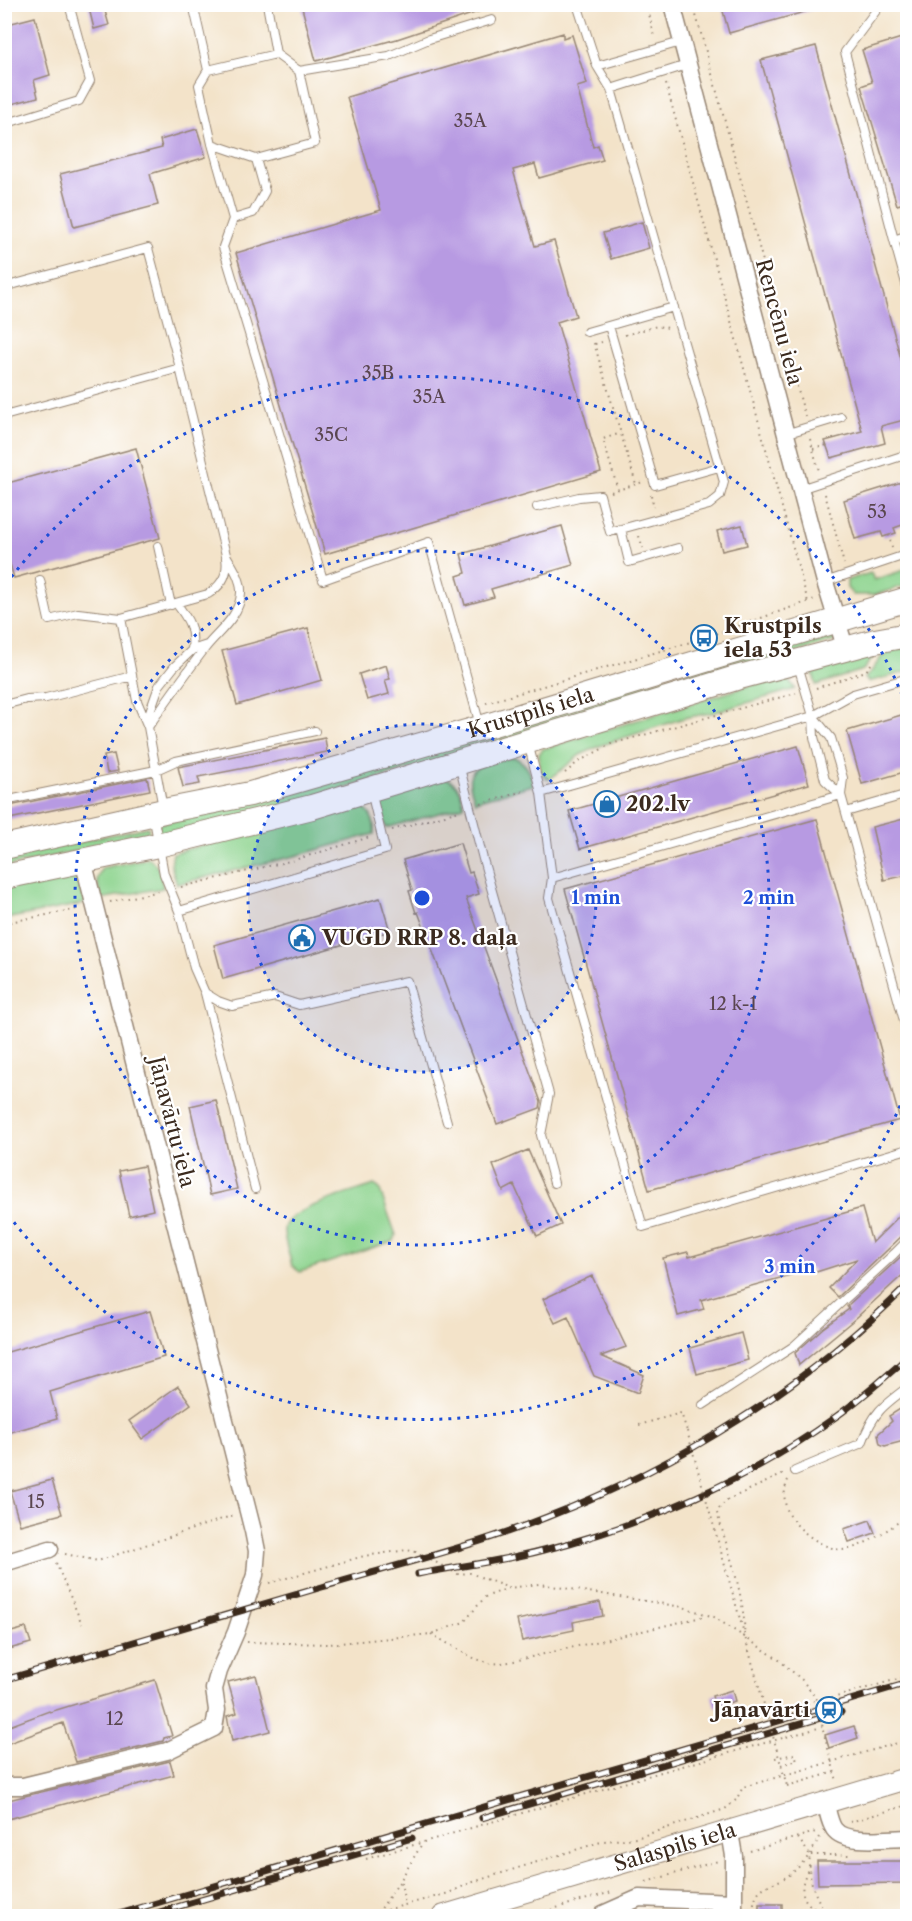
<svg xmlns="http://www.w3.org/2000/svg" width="912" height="1921" font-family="'Libre Caslon Text',serif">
	<rect width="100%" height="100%" fill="#fff"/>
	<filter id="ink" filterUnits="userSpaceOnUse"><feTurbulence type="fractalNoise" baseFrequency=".0167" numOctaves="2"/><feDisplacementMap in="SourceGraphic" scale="12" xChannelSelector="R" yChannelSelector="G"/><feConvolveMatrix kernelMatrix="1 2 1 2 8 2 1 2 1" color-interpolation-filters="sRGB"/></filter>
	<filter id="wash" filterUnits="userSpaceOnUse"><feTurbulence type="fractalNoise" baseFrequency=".008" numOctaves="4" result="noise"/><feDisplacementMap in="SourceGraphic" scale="24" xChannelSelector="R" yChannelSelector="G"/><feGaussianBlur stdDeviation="1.35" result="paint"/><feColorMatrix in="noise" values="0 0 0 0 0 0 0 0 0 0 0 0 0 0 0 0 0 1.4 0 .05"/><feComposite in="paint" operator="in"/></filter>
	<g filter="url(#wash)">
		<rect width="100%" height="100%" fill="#f3e3c9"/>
		<path fill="#8ed48f" stroke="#647f56" stroke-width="1.5" d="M907 569V585L874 595H853L847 588V580L871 573 874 580Z
			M831 630 837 640 269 811 160 835 158 824Z
			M907 648V672L868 682 865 678C886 659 873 652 907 648Z
			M873 649 874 656 863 670 816 685 813 673 816 668Z
			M778 677C787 679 791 681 795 689L716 712 684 718 602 745 580 755 550 779H547L540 771 539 754 543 749Z
			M514 757C526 763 531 771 533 785L475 801C473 794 468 784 470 777 473 763 502 760 514 757Z
			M445 778C459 783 461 792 464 806L386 828 380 807 384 797Z
			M356 804C368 808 376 820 374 834L295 856 177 884 171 865 173 853Z
			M148 827 149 835 5 867V857Z
			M149 858C159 865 161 876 163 888L101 899 97 879 102 868Z
			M71 874C84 881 85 889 88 903L5 919 4 885Z
			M374 1185 379 1188 396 1235 394 1241 300 1272 292 1266C290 1257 283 1238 284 1229 285 1209 356 1192 374 1185Z"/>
		<g id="blocks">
			<path fill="#b79ae2" d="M88 4H103L109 25 94 29Z
				M301 4H493V7L397 39 316 61Z
				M721 4H819V8L729 33Z
				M35 17 50 75 34 80 38 97 4 106V25Z
				M563 33V38L572 35 587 84 577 87 593 147 598 145 603 160 539 178 535 164 513 170 535 246 554 241 576 316 557 322 601 472 325 554 236 253 381 210 347 97Z
				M908 36V202L897 205 861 86 872 82 862 50Z
				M816 46 908 385V419L881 426 885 443 831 458 825 441 862 431 761 60Z
				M197 129 206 157 150 174 158 205 74 227 60 174 162 148 160 140Z
				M642 222 649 248 611 259 603 233Z
				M136 448 160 538 14 578 8 557 4 558V484Z
				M908 480V523L894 528 896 533 883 537 881 532 855 539 844 500Z
				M742 525 747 545 722 551 717 531Z
				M562 526 573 565 491 589 494 597 465 605 457 576 466 573 461 554Z
				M308 628 322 680 237 705 222 651Z
				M386 665 390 679 385 680 389 694 367 700 359 674Z
				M908 713V771L862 784 847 731Z
				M325 738 327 752 198 777 200 784 183 787 178 767Z
				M798 746 809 784 580 849 569 811Z
				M114 754 118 771 107 773 104 756Z
				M147 778 150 790 4 820V807Z
				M908 818V875L884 880 872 827Z
				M817 819 900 1120 649 1190 565 889Z
				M460 843 469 873 472 872 479 894 466 898 541 1102 540 1108 497 1124 418 912 416 913 409 891 412 890 403 860Z
				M380 898 390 931 223 979 214 945Z
				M216 1100 237 1189 210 1195 190 1106Z
				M528 1150 561 1225 537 1236 514 1185 503 1191 493 1165Z
				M144 1166 153 1210 129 1216 119 1171Z
				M908 1207V1234L903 1235 838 1297 829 1288 857 1259 813 1273 812 1269 701 1300 704 1309 678 1316 663 1258 688 1252 689 1257 862 1208 872 1243Z
				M908 1250V1270L856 1318 799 1365 795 1353 823 1328 849 1309 847 1306Z
				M592 1276 626 1347 601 1356 644 1375 638 1393 594 1376 568 1317 555 1323 543 1299Z
				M150 1311 164 1357 50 1392 57 1419 4 1434V1353Z
				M741 1333 748 1360 697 1374 690 1348Z
				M178 1386 191 1404 142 1439 129 1421Z
				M908 1404V1440L885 1446 880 1444 878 1434 892 1421 889 1416Z
				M52 1480 62 1514 20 1525 10 1491Z
				M870 1520 875 1533 849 1542 844 1529Z
				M600 1602 603 1616 573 1622 574 1630 522 1641 517 1620Z
				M26 1628 31 1643 9 1649 4 1634Z
				M256 1675 270 1731 232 1741 227 1716 237 1713 228 1682Z
				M155 1680 172 1736 164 1738 163 1741 76 1762 63 1723 4 1745V1728L49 1711 50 1712Z
				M732 1690 735 1701 715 1707 712 1696Z
				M854 1726 858 1738 829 1748 825 1735Z
				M170 1761 174 1775 4 1820V1801Z
				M817 1861H908V1883L818 1884Z
				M759 1904H782V1917H759Z"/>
		</g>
	</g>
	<g filter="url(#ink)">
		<use href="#blocks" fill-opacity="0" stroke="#978674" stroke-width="1.5"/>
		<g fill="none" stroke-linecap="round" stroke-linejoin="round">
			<defs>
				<path id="service" d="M193 4 208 70
					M267 4 276 54 208 70 199 85 212 144 233 219 223 247 323 580 429 542 480 725
					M577 4 597 66 681 42
					M881 4 845 52 894 240
					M597 66 611 89
					M299 71 389 56 429 39 492 20
					M4 124 79 101 90 81 69 4
					M212 144 256 159
					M233 219 253 213 265 191 256 159 315 143 299 71 276 54
					M908 235 894 240 908 291
					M4 287 148 248 180 368 226 555C232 566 242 579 241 593 240 616 219 631 206 647 186 673 167 700 148 727
					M609 326 655 485 719 467
					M587 332 674 307
					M4 416 180 368
					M785 434 841 417
					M800 489 908 454
					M537 507 579 497 600 495 610 532 709 505 720 496 724 482 611 89 687 65
					M621 529 629 562 678 548
					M158 546 171 605
					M40 580 49 620 78 613 121 618
					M825 582 908 554
					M176 603C189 620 194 628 192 650
					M797 662 813 716 814 737 825 780 841 795
					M4 705 27 699 46 698 132 676
					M813 716 831 738 843 778 841 795
					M148 723V717L159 686 174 667 192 650 207 645
					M528 743 541 793 552 878
					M459 764 483 859 549 1094 541 1135 554 1183
					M541 793 813 716 853 694 908 678
					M4 801 156 770 176 761 315 731
					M163 808 148 727 137 701 121 618 208 594C221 586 229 575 226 558
					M846 812 908 794
					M153 814 164 874 179 911 385 850 371 791
					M179 911 194 968 205 993 218 1001 232 1006 275 997 299 1005 407 981 447 1122
					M205 993 255 1189
					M908 1035 841 795 552 878 549 898 643 1227 908 1149
					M703 1405 794 1346 894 1254 908 1240
					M795 1471 862 1443C873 1413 882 1406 908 1387"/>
				<path id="minor" d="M672 4 825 582 846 650
					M4 1563 50 1549
					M4 1786H23L167 1751 214 1728 217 1710 214 1689 219 1671 236 1632 255 1575 257 1551 253 1531 83 860
					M825 1802C828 1811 829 1822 834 1829 845 1845 889 1838 908 1838
					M730 1832 734 1856V1916
					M602 1916 603 1914 639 1898 733 1902"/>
				<g id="tertiary">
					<path id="s1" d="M443 1916 908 1778"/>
				</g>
				<g id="secondary">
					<path id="s2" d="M4 847 164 811 250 794 480 728 908 599"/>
					<path d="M4 877 158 845 312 807 736 678 875 641 908 635"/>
				</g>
			</defs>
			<use href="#service" stroke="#978674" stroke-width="10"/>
			<use href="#minor" stroke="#978674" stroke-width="19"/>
			<use href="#tertiary" stroke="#978674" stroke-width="23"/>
			<use href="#secondary" stroke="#978674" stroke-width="26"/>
			<path stroke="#978674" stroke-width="2" stroke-dasharray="1.5 4.5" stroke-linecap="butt" d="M647 4 654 37
				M693 4 805 416
				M666 84 808 602
				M625 335 657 326 668 328
				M594 343 636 484
				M595 344 602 342
				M810 439 819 471
				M813 449 827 445
				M618 490 603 439 621 433
				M611 492 643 482
				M825 494 844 564
				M651 495 654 507
				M889 535 892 548
				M639 536 643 548
				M816 688 866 671 872 663
				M486 703 704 638 815 599
				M565 773 578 762 611 744 796 693
				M481 804 527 790
				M392 830 459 811
				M181 887 294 860 370 837
				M110 902 160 891
				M4 923 78 909
				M639 1425 681 1413 687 1431
				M788 1480C776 1508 797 1530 820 1543 826 1546 836 1550 842 1550 862 1549 892 1527 908 1515
				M65 1554 98 1561 234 1515
				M56 1563 82 1624
				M269 1583 364 1556 407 1550 416 1552 458 1574 470 1573 509 1588
				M431 1634 471 1657 491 1664 510 1662 706 1616
				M744 1637C747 1602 727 1547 717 1513L720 1507 727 1500 784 1474
				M247 1642 329 1644 431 1634 464 1622 485 1597 509 1588 539 1584 683 1607 714 1617 778 1659 802 1680 819 1702 908 1676
				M768 1718 812 1701 819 1702 824 1717 822 1727 837 1781
				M775 1758 795 1754 797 1760 781 1765
				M787 1786 835 1772
				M850 1822 908 1805
				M820 1837C817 1842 813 1848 811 1854 804 1872 817 1903 829 1916
				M798 1838 810 1855
				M750 1851 819 1831
				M366 1859 661 1772 822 1727
				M810 1865C797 1890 800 1903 825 1915
				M401 1882 405 1905
				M646 1882 718 1861
				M378 1913 400 1881 423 1842
				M364 1916 449 1893 470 1883 604 1841 636 1838 725 1809 736 1800 743 1787 908 1740
				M528 1916 612 1892
				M753 1916C753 1880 770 1890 792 1873 798 1868 804 1861 810 1855H851"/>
			<use href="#service" stroke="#fff" stroke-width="8"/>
			<use href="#minor" stroke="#fff" stroke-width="16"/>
			<use href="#tertiary" stroke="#fff" stroke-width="21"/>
			<use href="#secondary" stroke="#fff" stroke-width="24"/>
			<defs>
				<path id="rail" d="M418 1574C460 1566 503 1561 544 1550 646 1524 748 1480 834 1418 860 1400 884 1378 908 1357
					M4 1680C110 1649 216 1618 322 1587 397 1565 475 1546 547 1517 681 1465 806 1386 908 1285
					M482 1818 841 1712
					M112 1916 908 1683
					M146 1916 412 1838"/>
			</defs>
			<use href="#rail" stroke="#3b2a1e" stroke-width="7"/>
			<use href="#rail" stroke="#fff" stroke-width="4.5" stroke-dasharray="14" stroke-linecap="butt"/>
			<path stroke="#978674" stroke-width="2" stroke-dasharray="1.5 4.5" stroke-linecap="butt" d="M687 1431 787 1786"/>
		</g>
	</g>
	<circle cx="422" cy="898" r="174" fill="#1d4ed8" fill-opacity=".12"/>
	<g fill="none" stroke="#1d4ed8" stroke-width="3" stroke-dasharray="3 6">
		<circle cx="422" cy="898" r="174"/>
		<circle cx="422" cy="898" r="347"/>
		<path d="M907 1089A521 521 0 0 1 6 1212M6 584A521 521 0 0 1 907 707"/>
	</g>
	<defs>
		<symbol id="bus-ring" viewBox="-11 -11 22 22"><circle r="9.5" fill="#fff" stroke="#1f6fb2" stroke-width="1.5"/><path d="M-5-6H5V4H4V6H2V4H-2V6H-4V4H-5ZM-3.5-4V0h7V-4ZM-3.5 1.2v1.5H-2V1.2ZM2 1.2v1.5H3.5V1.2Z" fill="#1f6fb2"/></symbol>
		<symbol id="shop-ring" viewBox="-11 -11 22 22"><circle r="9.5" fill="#fff" stroke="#1f6fb2" stroke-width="1.5"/><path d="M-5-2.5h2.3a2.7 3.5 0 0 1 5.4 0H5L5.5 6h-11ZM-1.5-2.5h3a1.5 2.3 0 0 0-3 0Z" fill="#1f6fb2"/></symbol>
		<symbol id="civic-ring" viewBox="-11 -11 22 22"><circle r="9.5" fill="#fff" stroke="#1f6fb2" stroke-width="1.5"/><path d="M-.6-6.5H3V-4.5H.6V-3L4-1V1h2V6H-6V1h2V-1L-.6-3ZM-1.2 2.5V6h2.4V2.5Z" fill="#1f6fb2"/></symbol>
		<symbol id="station-ring" viewBox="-11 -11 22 22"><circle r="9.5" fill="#fff" stroke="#1f6fb2" stroke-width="1.5"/><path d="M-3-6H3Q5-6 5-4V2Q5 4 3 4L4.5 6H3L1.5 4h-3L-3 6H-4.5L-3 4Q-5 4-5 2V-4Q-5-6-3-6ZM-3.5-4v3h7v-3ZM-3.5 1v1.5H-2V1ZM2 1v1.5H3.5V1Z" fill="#1f6fb2"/></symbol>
	</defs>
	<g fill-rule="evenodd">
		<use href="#bus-ring" x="689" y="623" width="30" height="30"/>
		<use href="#shop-ring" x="592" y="789" width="30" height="30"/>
		<use href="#civic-ring" x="287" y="923" width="30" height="30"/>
		<use href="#station-ring" x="814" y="1695" width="30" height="30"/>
	</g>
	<g text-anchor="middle" stroke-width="4.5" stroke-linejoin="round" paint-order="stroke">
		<g font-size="18" fill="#5a464f">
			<text x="470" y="127">35A</text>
			<text x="378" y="379">35B</text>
			<text x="429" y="403">35A</text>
			<text x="331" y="441">35C</text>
			<text x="877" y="518">53</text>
			<text x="733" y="1010">12 k-1</text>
			<text x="36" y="1508">15</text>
			<text x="115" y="1725">12</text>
		</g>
		<g font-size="21" fill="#3b2a1e" stroke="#fff">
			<text transform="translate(779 322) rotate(75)" y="7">Rencēnu iela</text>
			<text dy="7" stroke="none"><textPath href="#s2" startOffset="544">Krustpils iela</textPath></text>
			<text transform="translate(172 1122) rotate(76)" y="7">Jāņavārtu iela</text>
			<text dy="7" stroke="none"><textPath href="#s1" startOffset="242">Salaspils iela</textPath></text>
		</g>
		<g font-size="21" font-weight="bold" fill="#3b2a1e" stroke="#fff" text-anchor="start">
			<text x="724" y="633">Krustpils<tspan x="724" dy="24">iela 53</tspan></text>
			<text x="626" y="811">202.lv</text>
			<text x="322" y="945">VUGD RRP 8. daļa</text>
			<text x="810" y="1717" text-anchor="end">Jāņavārti</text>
		</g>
	</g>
	<circle cx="422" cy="898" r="9" fill="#1d4ed8" stroke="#fff" stroke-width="3"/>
	<g font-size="18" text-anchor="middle" font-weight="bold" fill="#1d4ed8" stroke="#fff" stroke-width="4.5" stroke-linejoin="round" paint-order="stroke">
		<text x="596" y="904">1 min</text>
		<text x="769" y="904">2 min</text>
		<text x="790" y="1273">3 min</text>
	</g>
	<rect width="912" height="1921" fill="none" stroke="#fff" stroke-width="24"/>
</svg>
